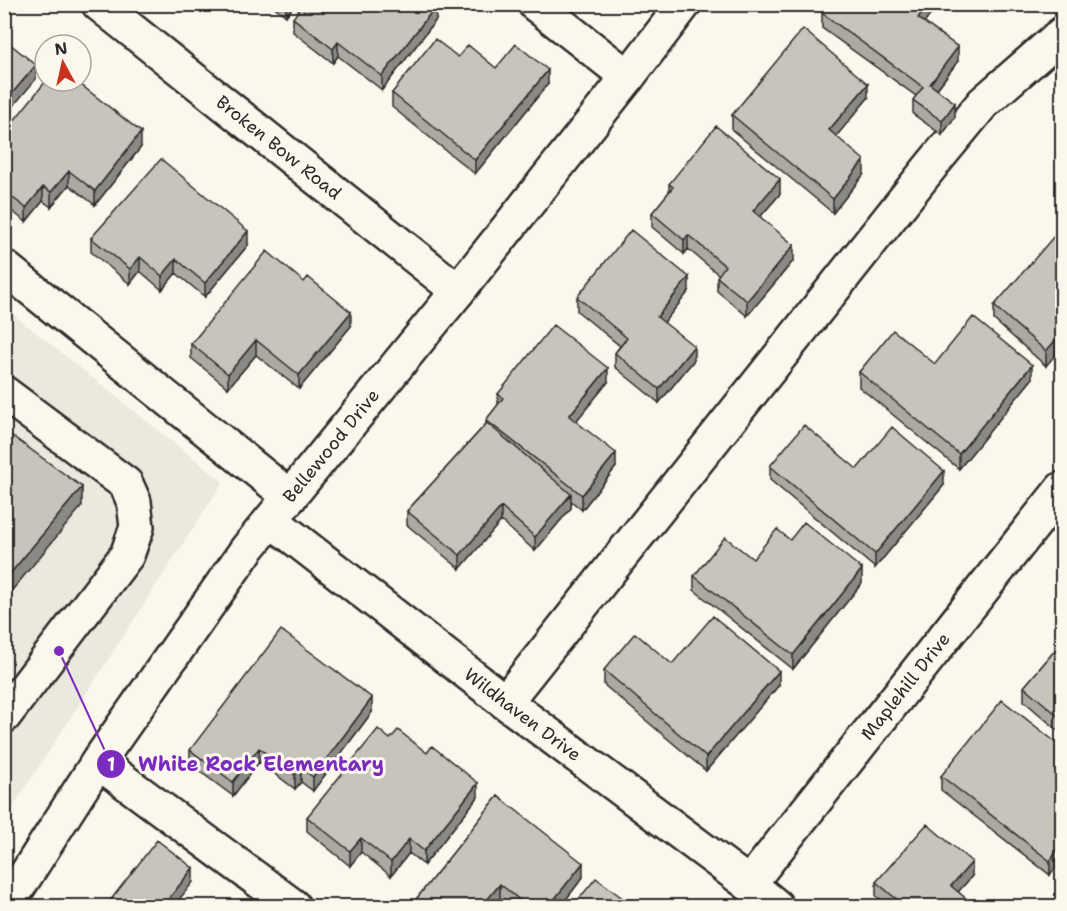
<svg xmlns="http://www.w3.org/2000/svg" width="1067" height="911" font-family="'Shantell Sans',sans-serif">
	<rect width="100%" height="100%" fill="#fbf7ec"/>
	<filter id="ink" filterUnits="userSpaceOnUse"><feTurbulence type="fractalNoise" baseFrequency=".0167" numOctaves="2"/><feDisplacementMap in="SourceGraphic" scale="12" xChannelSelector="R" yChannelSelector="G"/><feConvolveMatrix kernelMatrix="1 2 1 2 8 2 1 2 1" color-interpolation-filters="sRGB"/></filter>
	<g filter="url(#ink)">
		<path fill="#ebe8de" d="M5 308 223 482 5 819Z"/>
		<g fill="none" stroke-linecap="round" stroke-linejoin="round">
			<defs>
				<g id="minor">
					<path id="s1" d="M99 4 458 291"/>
					<path d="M535 4 628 77"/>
					<path d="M4 267 290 497"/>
					<path d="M4 393 126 484 134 502 137 527 127 555 4 716"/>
					<path id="s2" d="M271 520 505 702 749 884 776 906"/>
					<path d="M505 702 931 166 983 103 1062 34"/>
					<path d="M98 762 293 906"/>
					<path id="s3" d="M749 884 1062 489"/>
					<path id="s4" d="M6 906 98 762 247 549 458 291 628 77 684 4"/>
				</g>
			</defs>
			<use href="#minor" stroke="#2b2b2b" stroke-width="38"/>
			<use href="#minor" stroke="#fbf7ec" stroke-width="33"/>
		</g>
		<path fill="#aba9a2" stroke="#2b2b2b" stroke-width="1.5" d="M271 4H295L286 16Z
			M828 4H938L924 23 958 61 937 89 955 117 942 135 913 114V100L916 96 822 28V13Z
			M293 18 436 20 382 90 338 56 333 63 293 32Z
			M458 57 548 84 475 174 392 107V93Z
			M868 98 836 136 864 174 833 213 732 130V115Z
			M4 133 141 147 95 205 69 185 51 207 43 201 26 222 4 205Z
			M669 184 780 194 760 217 794 260 747 316 717 291V277L719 275 688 249 684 254 652 227V213L669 192Z
			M1062 229 1046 366 994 320V306Z
			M91 238 248 245 205 297 176 273 162 290 140 271 130 284 91 252Z
			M689 291 664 322 694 360 659 403 615 367V353L620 346 577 311V297Z
			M351 326 299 389 256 355 228 388 191 358V344Z
			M935 364 1032 379 959 469 859 387V372Z
			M608 382 576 421 616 467 582 510 571 501V508L535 551 501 521 460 569 407 525V511L486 424V420L498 405V394Z
			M770 466 857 469 944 485 875 568 770 480Z
			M790 540 862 583 793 669 694 590V576L753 559Z
			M1062 642V734L1024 701V687Z
			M672 664 779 685 706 771 604 685V670Z
			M372 712 313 791 301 782 295 789 259 762 233 796 190 764V750Z
			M390 739 478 797 424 865 409 853 391 876 361 852 350 866 307 831V817Z
			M1062 747 1050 875 941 790V776Z
			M498 796 583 877 561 906H510L500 899 493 906H413V903Z
			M972 876 958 892 975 906H889L876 896V882Z"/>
		<path fill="#8b8984" stroke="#2b2b2b" stroke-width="1.5" d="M286 4H295L286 16Z
			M927 4H938L918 32V18Z
			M436 6V20L382 90V76Z
			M338 42V56L333 63V49Z
			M958 47V61L930 98V84Z
			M36 65V79L4 117V103Z
			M548 70V84L475 174V160Z
			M868 84V98L829 145V130Z
			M955 103V117L942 135V121Z
			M141 132V147L95 205V191Z
			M864 160V174L833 213V199Z
			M69 171V185L51 207V192Z
			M780 179V194L753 225V211Z
			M43 187V201L26 222V208Z
			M248 231V245L205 297V283Z
			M688 235V249L684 254V240Z
			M794 245V260L747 316V301Z
			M140 257V271L130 284V269Z
			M176 259V273L162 290V276Z
			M689 277V291L657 331V317Z
			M351 312V326L299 389V375Z
			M1062 333V347L1046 366V351Z
			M256 340V355L228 388V374Z
			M694 346V360L659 403V389Z
			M1032 365V379L959 469V454Z
			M608 368V382L569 430V416Z
			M616 453V467L582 510V495Z
			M944 471V485L875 568V554Z
			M82 487V506L4 600V581Z
			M571 494V508L535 551V537Z
			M501 507V521L460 569V555Z
			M862 569V583L793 669V655Z
			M779 671V685L706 771V757Z
			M372 698V712L313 791V777Z
			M259 748V762L233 796V782Z
			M301 768V782L295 789V775Z
			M478 783V797L424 865V851Z
			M361 838V852L350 866V851Z
			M409 839V853L391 876V862Z
			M1062 844V858L1050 875V861Z
			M972 862V876L951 900V886Z
			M583 863V877L561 906H549Z
			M193 868V882L174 906H163Z
			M500 884V899L493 906H482Z"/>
		<path fill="#c7c4bc" stroke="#2b2b2b" stroke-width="1.5" d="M303 4H434L436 6 382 76 338 42 333 49 293 18Z
			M828 4H927L918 18 958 47 930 84 955 103 942 121 913 100 923 87 822 13Z
			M803 29 868 84 829 130 864 160 833 199 732 115Z
			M4 39 36 65 4 103Z
			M435 39 458 57 468 45 496 68 516 44 548 70 475 160 392 93Z
			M46 81H76L141 132 95 191 69 171 51 192 43 187 26 208 4 191V133Z
			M716 126 780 179 753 211 794 245 747 301 717 277 725 266 688 235 684 240 652 213 673 187 669 184Z
			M161 159 248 231 205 283 176 259 162 276 140 257 130 269 91 238Z
			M1061 228 1062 229V333L1046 351 994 306Z
			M631 230 689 277 657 317 694 346 659 389 615 353 627 338 577 297Z
			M267 251 304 282 308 277 351 312 299 375 256 340 228 374 191 344Z
			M973 317 1032 365 959 454 859 372 893 330 935 364Z
			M553 325 608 368 569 416 616 453 582 495 486 420 503 398 498 394Z
			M487 423 571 494 535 537 501 507 460 555 407 511Z
			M804 425 857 469 892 427 944 471 875 554 770 466Z
			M4 430 82 487 4 581Z
			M804 522 862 569 793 655 694 576 725 537 753 559 777 529 790 540Z
			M713 616 779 671 706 757 604 670 635 633 672 664Z
			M281 630 372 698 313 777 301 768 295 775 259 748 233 782 190 750Z
			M1062 642V719L1024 687Z
			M1002 700 1062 747V844L1050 861 941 776Z
			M378 729 390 739 398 730 427 753 432 746 478 783 424 851 409 839 391 862 361 838 350 851 307 817Z
			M498 796 583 863 549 906H527L500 884 482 906H418L413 903Z
			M927 824 972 862 951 886 975 906H905L876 882Z
			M157 840 193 868 163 906H106Z
			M596 878 633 906H573Z"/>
	</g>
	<g text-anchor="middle" stroke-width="6" stroke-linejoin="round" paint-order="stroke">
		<g font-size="18" fill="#2b2b2b" stroke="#fbf7ec">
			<text dy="6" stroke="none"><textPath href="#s1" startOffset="230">Broken Bow Road</textPath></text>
			<text dy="6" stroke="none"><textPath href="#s4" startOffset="564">Bellewood Drive</textPath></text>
			<text dy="6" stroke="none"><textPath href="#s3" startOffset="252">Maplehill Drive</textPath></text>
			<text dy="6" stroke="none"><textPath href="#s2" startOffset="318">Wildhaven Drive</textPath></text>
		</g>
	</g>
	<path fill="none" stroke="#7b2cbf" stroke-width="2" d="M59 651L111 764"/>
	<g fill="#7b2cbf" stroke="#fbf7ec" stroke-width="2">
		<circle cx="59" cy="651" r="6"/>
		<circle cx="111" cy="764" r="15"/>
	</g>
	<g font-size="18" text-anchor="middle" font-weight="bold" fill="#fff">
		<text x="111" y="771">1</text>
	</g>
	<g font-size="20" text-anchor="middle" font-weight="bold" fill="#7b2cbf" stroke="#fbf7ec" stroke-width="6" stroke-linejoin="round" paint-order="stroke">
		<text x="261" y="771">White Rock Elementary</text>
	</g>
	<rect width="1067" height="911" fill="none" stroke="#fbf7ec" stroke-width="24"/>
	<rect x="12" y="12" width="1043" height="887" fill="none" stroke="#2b2b2b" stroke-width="2" filter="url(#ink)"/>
	<g transform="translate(63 63) rotate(352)"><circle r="28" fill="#fbf7ec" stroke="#a8a59f" stroke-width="1.5"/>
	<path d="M0-4.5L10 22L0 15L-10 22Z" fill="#c8321e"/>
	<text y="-9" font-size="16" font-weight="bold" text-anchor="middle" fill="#2b2b2b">N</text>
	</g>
</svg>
